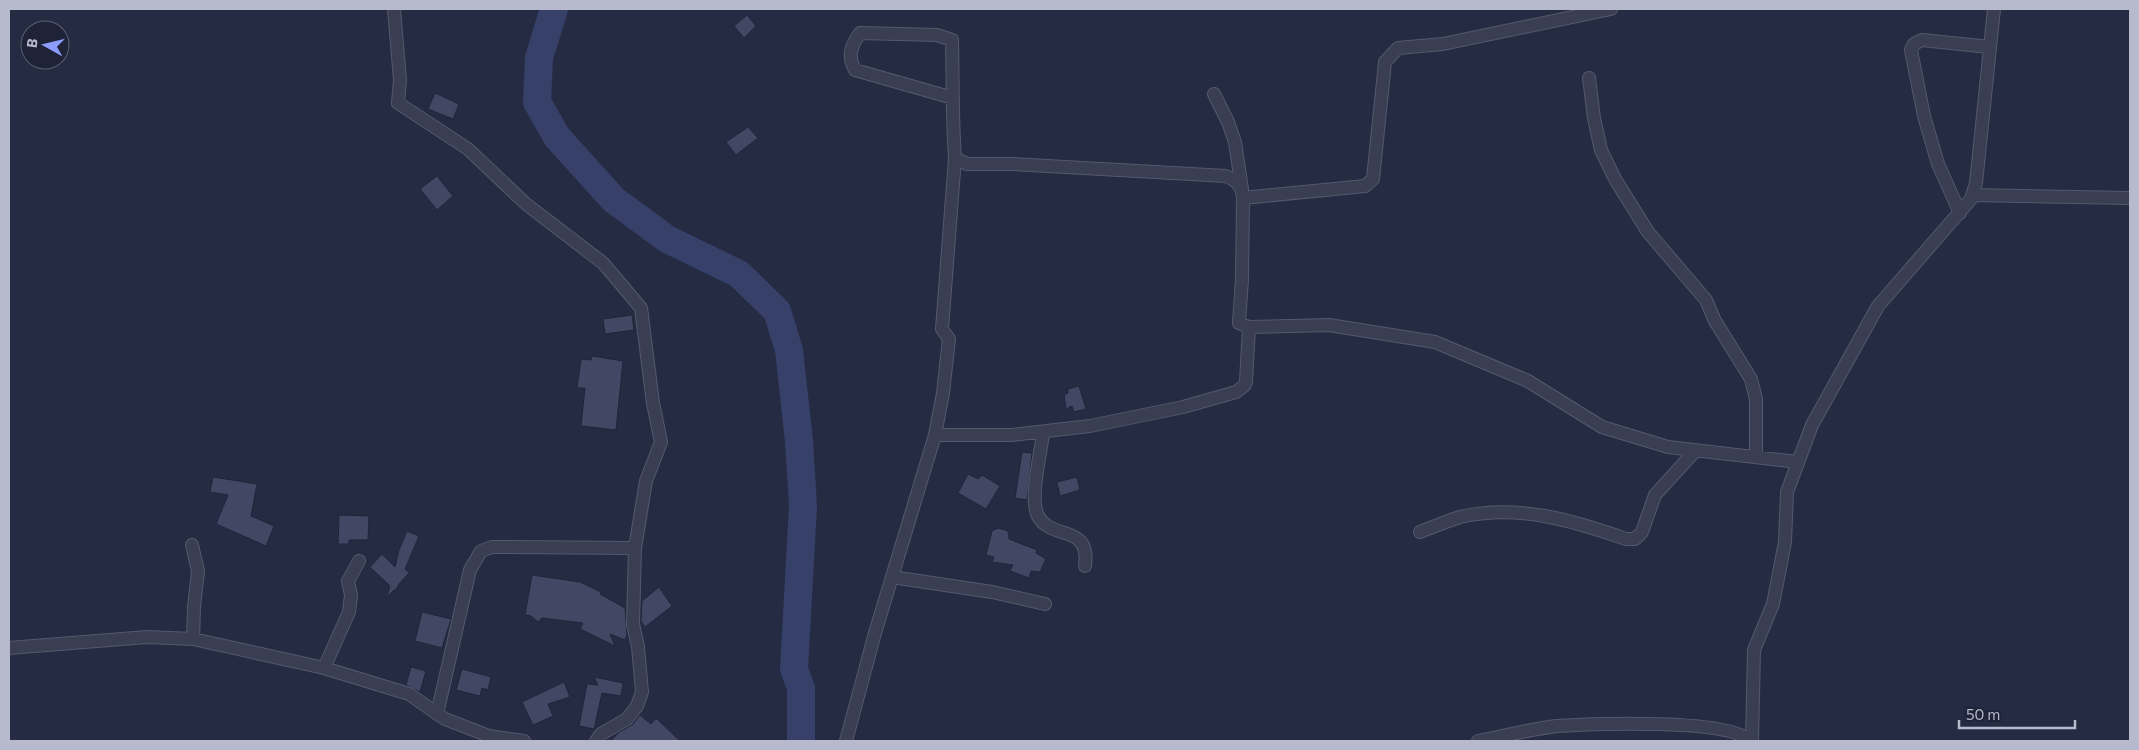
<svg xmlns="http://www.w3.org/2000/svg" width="2139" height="750" font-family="Commissioner,sans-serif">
	<rect width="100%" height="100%" fill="#252b43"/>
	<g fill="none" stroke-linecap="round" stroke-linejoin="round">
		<path stroke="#374069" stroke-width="28" d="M554 9 539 58 537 102 557 137 614 200 667 239 739 274 777 311 789 350 799 441 803 506 794 669 801 688V741"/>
	</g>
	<path fill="#424863" stroke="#21253a" d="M747 15 756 26 744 38 734 26Z
		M435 93 459 104 453 119 428 109Z
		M748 127 758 138 736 155 726 142Z
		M437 176 453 196 437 210 420 189Z
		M632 315 634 330 605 334 603 319Z
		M592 356 623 361 616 430 581 426 585 388H577L581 359 591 360Z
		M1079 386 1086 409 1074 412 1072 406 1066 409 1064 395 1068 393V389Z
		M1022 452 1032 453 1027 500 1015 498Z
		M968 474 978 479 982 475 1000 486 986 509 958 493Z
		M213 477 257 484 251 516 274 526 266 546 216 524 228 495 210 492Z
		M1077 477 1080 490 1060 496 1057 482Z
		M339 515 369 516 368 540H349V544H338Z
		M998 528 1008 531 1009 539 1037 550 1036 553 1046 559 1040 572 1031 571 1029 578 1010 571 1013 565 992 562 994 557 986 555 992 531Z
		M407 531 419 536 405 569 409 573 399 584 396 590H394L387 597 390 586 370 567 382 554 395 567 399 550Z
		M532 575 580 582 601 592 600 594 625 608 627 635 625 640 610 634 615 646 580 629 583 623 542 618 538 622 531 616 525 615Z
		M659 587 672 606 645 627 641 621 642 601Z
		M422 612 451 619 442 648 415 641Z
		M411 667 426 671 420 692 406 685Z
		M462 669 491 677 488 690 482 688 480 696 456 690Z
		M594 677 623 683 621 696 602 693 594 729 579 726 587 684 598 685Z
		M564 682 570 697 548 704 553 716 533 725 522 702Z
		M640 715 651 724 656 718 680 741H611L618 733 633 724Z"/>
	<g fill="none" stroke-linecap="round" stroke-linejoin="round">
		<defs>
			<path id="street" d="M394 9 400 80 398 103 468 149 526 204 603 263 641 308 653 403 661 442 646 481 635 548 633 624 638 647 642 692 637 706 627 719 601 734 596 741
				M1589 78 1594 118 1601 150 1615 179 1648 232 1706 300 1715 321 1751 379 1756 399V457
				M1214 94 1228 122 1235 142 1242 189
				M953 98 855 70C847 56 851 46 860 33L937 35 952 40C953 80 952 119 955 158L967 164H1013L1226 176C1237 181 1242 186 1243 198L1242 279 1239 323 1249 327 1329 325 1435 342 1528 381 1602 427 1668 447 1798 462
				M1972 195 2130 198
				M1243 198 1365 186 1373 179 1385 62 1398 48 1443 44 1611 9
				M1960 213 1938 164 1924 116 1911 50 1914 44 1922 40 1990 47
				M1043 433C1041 453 1029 498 1038 516 1051 541 1091 523 1085 566
				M935 435H1012L1090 426 1183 407 1236 392 1244 386 1246 382 1249 327
				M1420 532C1433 527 1447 521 1460 517 1517 504 1572 520 1626 539H1635L1642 532 1655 495 1696 450
				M192 545 198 571 194 607 193 639
				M892 577 992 592 1045 604
				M9 648 147 637 193 639 324 668 409 694 445 719 489 736 524 741
				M324 668 349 612 351 595 348 581 359 561
				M437 714 470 570 481 551 492 547H509L635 548
				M846 741 875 633 935 435 943 393 949 339 942 329 955 158
				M1478 741C1504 736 1531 729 1557 726 1587 724 1734 718 1749 741
				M1752 741 1754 650 1773 604 1785 542 1787 492 1812 425 1878 306 1971 199 1976 183 1994 9"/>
		</defs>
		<use href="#street" stroke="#55596d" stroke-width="14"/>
		<use href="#street" stroke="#3a3e53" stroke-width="12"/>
	</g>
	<rect width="2139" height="750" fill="none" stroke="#b7bacc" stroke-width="20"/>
	<g transform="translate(45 45) rotate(278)"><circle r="24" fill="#1f2338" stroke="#5c5f73"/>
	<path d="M0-4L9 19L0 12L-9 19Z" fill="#8c9dfc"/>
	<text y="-8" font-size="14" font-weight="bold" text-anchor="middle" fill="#b7bacc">B</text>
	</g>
	<path d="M1959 720v8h116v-8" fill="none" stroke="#b7bacc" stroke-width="2.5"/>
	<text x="1966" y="720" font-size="15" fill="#b7bacc" stroke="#1f2338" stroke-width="4" paint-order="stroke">50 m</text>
</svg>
